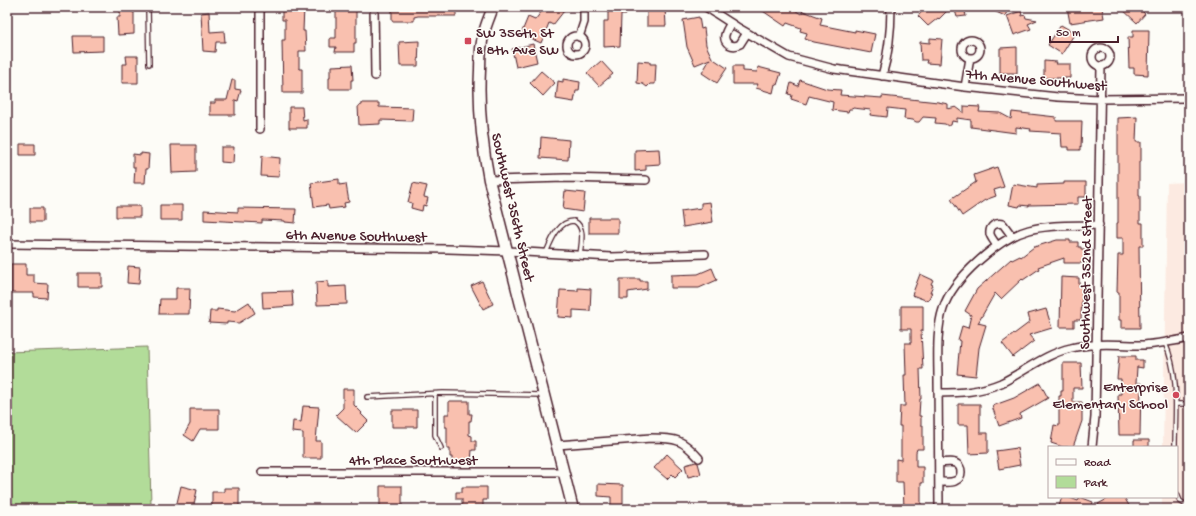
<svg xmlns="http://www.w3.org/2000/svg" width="1196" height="516" font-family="'Gochi Hand',sans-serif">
	<rect width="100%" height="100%" fill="#fdfcf7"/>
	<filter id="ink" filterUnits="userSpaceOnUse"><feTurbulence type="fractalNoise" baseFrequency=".025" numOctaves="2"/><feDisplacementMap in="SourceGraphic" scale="8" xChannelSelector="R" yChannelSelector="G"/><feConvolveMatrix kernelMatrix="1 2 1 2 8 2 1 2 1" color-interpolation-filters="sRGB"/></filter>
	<g filter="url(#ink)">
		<path fill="#fceae1" d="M1189 182V509H1162V497H1177V447H1163L1167 183Z"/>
		<path fill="#b2dc99" stroke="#7e7e62" d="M147 347 151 505 154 509H7V352Z"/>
		<path fill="#f9c0af" stroke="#4a1f2b" d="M120 7H132V12H134V34L118 35 117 17H120Z
			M282 7H304L303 31H305L306 51H299V69H302V93H283L282 40H285V20H282Z
			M336 7H356V43H354V52H335L336 47H330V38H336Z
			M392 7H456V16H418L414 17V21H392Z
			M545 7H559L564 11 553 25 549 23 541 43 521 34 528 17 535 20Z
			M608 7H626V15H621L620 46 604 47V21H608Z
			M647 7H665L666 26H647Z
			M757 7H790L801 14 803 11 822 18 820 25 855 32V30L875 34 871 53 814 42 805 39 807 33 800 31 801 28 787 23 785 26Z
			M926 7H951L939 19 938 18 928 26 918 16Z
			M954 7H964L966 16 957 17Z
			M985 7H1009L1005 16Z
			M1067 7H1102L1104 18 1070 23Z
			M1120 7H1145L1142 11 1145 14 1137 23Z
			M1021 11 1022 16 1025 15 1026 18 1037 20 1028 24 1031 29 1014 35 1007 16Z
			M209 12 210 32 224 31 225 42H216L215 52 203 51 201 13Z
			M699 17 701 29 704 28 706 45 712 58 727 68 717 83 702 73 710 59 695 65 687 47 683 20Z
			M1061 25 1075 33 1062 54 1048 45Z
			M1133 30H1149L1148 75 1134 74V68H1129L1128 37H1133Z
			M73 36H103V51L74 52Z
			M930 38 942 39 940 64 926 63 927 60H921L920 42 930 43Z
			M419 41 418 66H400L399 42Z
			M533 44 537 62 516 67 512 49Z
			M1017 47V73H1000V48Z
			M126 56H138V83H122V64H127Z
			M601 61 613 74 599 86 587 73Z
			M638 61 650 62V64H656L655 84H650L647 87 643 84 637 83Z
			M1044 61 1057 62 1056 64H1070V78H1044Z
			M352 65 353 80H351V89H329V78H330V70H332V66Z
			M733 66H743V71L757 72 758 67 781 73 777 85 775 84 773 93 756 88 758 84H733Z
			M541 71 555 83 543 96 530 83Z
			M563 79 580 82 579 91H576L574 102 556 99 558 81 563 82Z
			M232 80H235V89L241 90 238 101 235 100V115H210V103H215V100H227Z
			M800 80 827 89 841 90 840 95 882 98V96L938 102 948 104V109L956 107 964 113V106L980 107 979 112 1000 113 1011 119 1012 112 1056 117V121H1082L1081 147 1080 146V150H1069V147H1062L1061 133 1030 131 1031 129 1016 127V133L971 127V120L957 118V122L952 121 951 125 948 126 945 124 935 123 936 118 923 117 919 122H916L913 120 904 119 905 110 888 108 887 117 870 115 871 110 853 108 852 109H849L848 112 832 110 833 102 809 96 806 104 791 99 792 95 788 94 791 83 798 86Z
			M362 103H379V107L413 108 412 121 380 120V124L359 125 358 106 362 105Z
			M289 107H302L303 120 307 119V128H289Z
			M1137 117 1136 142H1141V162H1139V196H1140V223H1143V246H1139L1140 328H1121V320H1119V292H1117L1118 255H1123V238H1117V223H1118V118Z
			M541 137 569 140 568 160 540 158Z
			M20 144H35V155H20Z
			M171 145H196V172L172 173Z
			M221 147H234L233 163 221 162Z
			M659 149 660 164 646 165V170L635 171V150Z
			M141 153 149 154 148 169H146L145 183H134L135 167H133V154L141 155Z
			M262 156 280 158 279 177 261 176Z
			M997 167 1004 187 994 190 996 196 985 200 962 216 951 199 976 182 974 175Z
			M339 179V185L346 184 349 202 344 203 345 207 329 209 328 205 314 207 311 183Z
			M1064 182H1086V197H1078V204L1029 205V206L1020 205 1019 207 1009 205 1013 184 1037 188V185L1064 184Z
			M413 183 427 186 424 197 428 198 426 206 423 205 422 211 411 208 412 203 408 202Z
			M565 191 585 193 583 212 563 209Z
			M710 202 713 222 683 227 681 211 701 208V203Z
			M160 205H182V220H160Z
			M116 206H140V217H116Z
			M30 208H43V222H30Z
			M238 208 296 209 295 223 285 222V221L262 220V223L204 220V210L238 212Z
			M589 218H618V233H589Z
			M1057 240H1070V242H1078V247H1081V249H1086L1087 263H1064V258L1038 267 1039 269 1023 280 1022 279 1001 299 995 293 978 323 986 325 979 348 976 376 957 374 960 341 958 340 962 326 968 328 971 315 965 311 977 289 1011 259 1012 260 1020 256 1021 257 1034 247Z
			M11 264H26V275H34V283L48 284 47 298 34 297V293H11Z
			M128 266 140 267 139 284 127 283Z
			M712 268 717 280 699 288H671V275L698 274Z
			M78 273H102V287H78Z
			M920 274 933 280 931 284 933 285 930 292H932L928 301 912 295Z
			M1061 277 1079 278V286H1082L1081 320H1074V327H1060Z
			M620 279H640V281H647V289L628 292V299H620Z
			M328 281V287L346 286 347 304 317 305 316 282Z
			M482 281 493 304 483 309 471 286Z
			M176 288H190L189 314H159L160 299H176Z
			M578 288 591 289 590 311 573 310V318L558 317 560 290 578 291Z
			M292 291 293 306 263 308 262 292Z
			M249 302 255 313 239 323 227 322V324L209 323 210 311H217V309L235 311Z
			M901 306H923V331H921L923 369H920L921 399H920L919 416H921V425H923V449H917L916 452V467H923V483H921V509H904L903 482H896V459L901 460V426H899L900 406H905L904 375H906L905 343H911V329H901Z
			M1046 309 1052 328 1029 335 1034 341 1013 357 1002 343 1030 322 1028 314Z
			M1119 356H1136V360H1143V368L1137 367 1136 383H1141L1140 435H1119L1118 394H1121V379H1117Z
			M1063 363H1081L1082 388H1073V402H1082V421L1073 447H1063L1051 443 1054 425 1059 426V396H1061V391H1063Z
			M1040 383 1048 398 1020 414 1021 418 999 426 992 406 1014 398Z
			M343 389H354V405L362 413 361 414 368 421 356 433 336 415 343 408Z
			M449 401H469V414H472L471 421H469V435L472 436V441H476V450H472L471 462H452V457H450V449H447V427H445V414H449Z
			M958 404H980V433H988V453L969 454 968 425H958Z
			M303 406 319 407 316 441H321V458H303V433L292 432 293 421 301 422Z
			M190 409H219V429H200L193 441 184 435 190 424Z
			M392 410H417V427H392Z
			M1134 440H1149V447H1134Z
			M1017 448 1020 465 999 469 996 451Z
			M667 454 683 469 675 477 672 474 667 479 654 468Z
			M696 462 698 463 701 474 688 477 685 465Z
			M598 484 623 485V506H611V497L598 496Z
			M181 486 197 490 193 509 176 507Z
			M380 486H402V509H380Z
			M462 487H487V500H483V507H482V509H462V499H456V492H462Z
			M224 488H239V509H212V492H224Z
			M1062 497H1068L1078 501 1080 497 1093 502 1091 509H1058Z
			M1111 497H1124L1131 509H1101L1098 504Z"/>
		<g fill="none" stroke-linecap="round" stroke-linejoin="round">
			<defs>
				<path id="service" d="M148 7 149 64
					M546 253C551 241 558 221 574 221 586 227 581 244 580 255
					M1165 343C1180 376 1175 412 1175 447
					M435 394V435L441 448
					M367 397 443 393 543 395
					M1176 404H1189
					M1177 494 1180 501 1189 507"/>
				<path id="minor" d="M374 7 375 76
					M706 7 737 27 789 57 834 69 965 87 1058 97 1100 99 1189 98
					M731 23C729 26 726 31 725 35 723 44 733 48 740 44L747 33
					M567 45a9 9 0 1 1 18 0a9 9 0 1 1-18 0Z
					M579 37 584 22V7
					M962 49a9 9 0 1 1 18 0a9 9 0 1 1-18 0Z
					M1092 57a9 9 0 1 1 18 0a9 9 0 1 1-18 0Z
					M882 76C889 53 891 30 891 7
					M965 87 970 58
					M260 129V7
					M489 180 565 178 646 180
					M7 244 448 249 508 251 611 257 705 254
					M997 246C995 242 991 238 990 234 989 226 996 222 1003 224L1012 236
					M938 393C960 393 980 392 1001 383 1024 372 1045 354 1071 348 1094 342 1120 345 1144 345 1159 344 1174 341 1189 338
					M557 445 651 438C676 438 682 439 699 458
					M1092 447 1095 417 1101 66
					M939 463C944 463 950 461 955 463 963 466 963 478 955 481 951 483 944 482 939 482
					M262 472H564
					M939 509C939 466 938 422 938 379 938 358 936 330 943 309 952 279 999 238 1029 230 1052 224 1076 226 1099 225"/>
				<path id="secondary" d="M493 7C490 16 486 24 484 33 480 45 480 58 480 70 478 108 482 144 489 180L573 509"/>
			</defs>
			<use href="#service" stroke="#4a1f2b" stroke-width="6"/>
			<use href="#minor" stroke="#4a1f2b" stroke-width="10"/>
			<use href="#secondary" stroke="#4a1f2b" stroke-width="13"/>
			<use href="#service" stroke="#fdfcf7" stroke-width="3.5"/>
			<use href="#minor" stroke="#fdfcf7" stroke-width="7"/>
			<use href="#secondary" stroke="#fdfcf7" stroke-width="10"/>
		</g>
	</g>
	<g fill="#d1495b" stroke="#fdfcf7" stroke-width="1.5">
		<rect x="464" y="37" width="8" height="8" rx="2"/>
		<circle cx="1176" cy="395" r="4"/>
	</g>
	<g text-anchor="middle" stroke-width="3" stroke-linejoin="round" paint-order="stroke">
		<g font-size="15" fill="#4a1f2b" stroke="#fdfcf7" text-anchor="start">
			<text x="476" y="37">SW 356th St<tspan x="476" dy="17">&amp; 8th Ave SW</tspan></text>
			<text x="1168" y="391" text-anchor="end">Enterprise<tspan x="1168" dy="17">Elementary School</tspan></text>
		</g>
		<g font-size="15" fill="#4a1f2b" stroke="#fdfcf7">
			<text transform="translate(1036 79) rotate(5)" y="5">7th Avenue Southwest</text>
			<text transform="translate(514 207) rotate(77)" y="5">Southwest 356th Street</text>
			<text transform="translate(356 235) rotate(1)" y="5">6th Avenue Southwest</text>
			<text transform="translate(1085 273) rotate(-89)" y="5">Southwest 352nd Street</text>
			<text x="413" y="464">4th Place Southwest</text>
		</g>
	</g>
	<rect width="1196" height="516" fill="none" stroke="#fdfcf7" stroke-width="24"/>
	<rect x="12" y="12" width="1172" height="492" fill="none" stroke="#4a1f2b" stroke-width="1.5" filter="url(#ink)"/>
	<rect x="1048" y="446" width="130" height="52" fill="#fdfcf7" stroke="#b5a4a5"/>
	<rect x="1056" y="459" width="20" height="6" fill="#fdfcf7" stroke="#b5a4a5"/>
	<text x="1084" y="466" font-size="12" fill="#4a1f2b">Road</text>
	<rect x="1056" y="476" width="20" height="12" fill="#b2dc99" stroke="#b5a4a5"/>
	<text x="1084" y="486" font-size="12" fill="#4a1f2b">Park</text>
	<path d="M1050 36v6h68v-6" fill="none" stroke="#4a1f2b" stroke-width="2"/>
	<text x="1056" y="36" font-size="12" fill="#4a1f2b" stroke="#fdfcf7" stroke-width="3" paint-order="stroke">50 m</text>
</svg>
